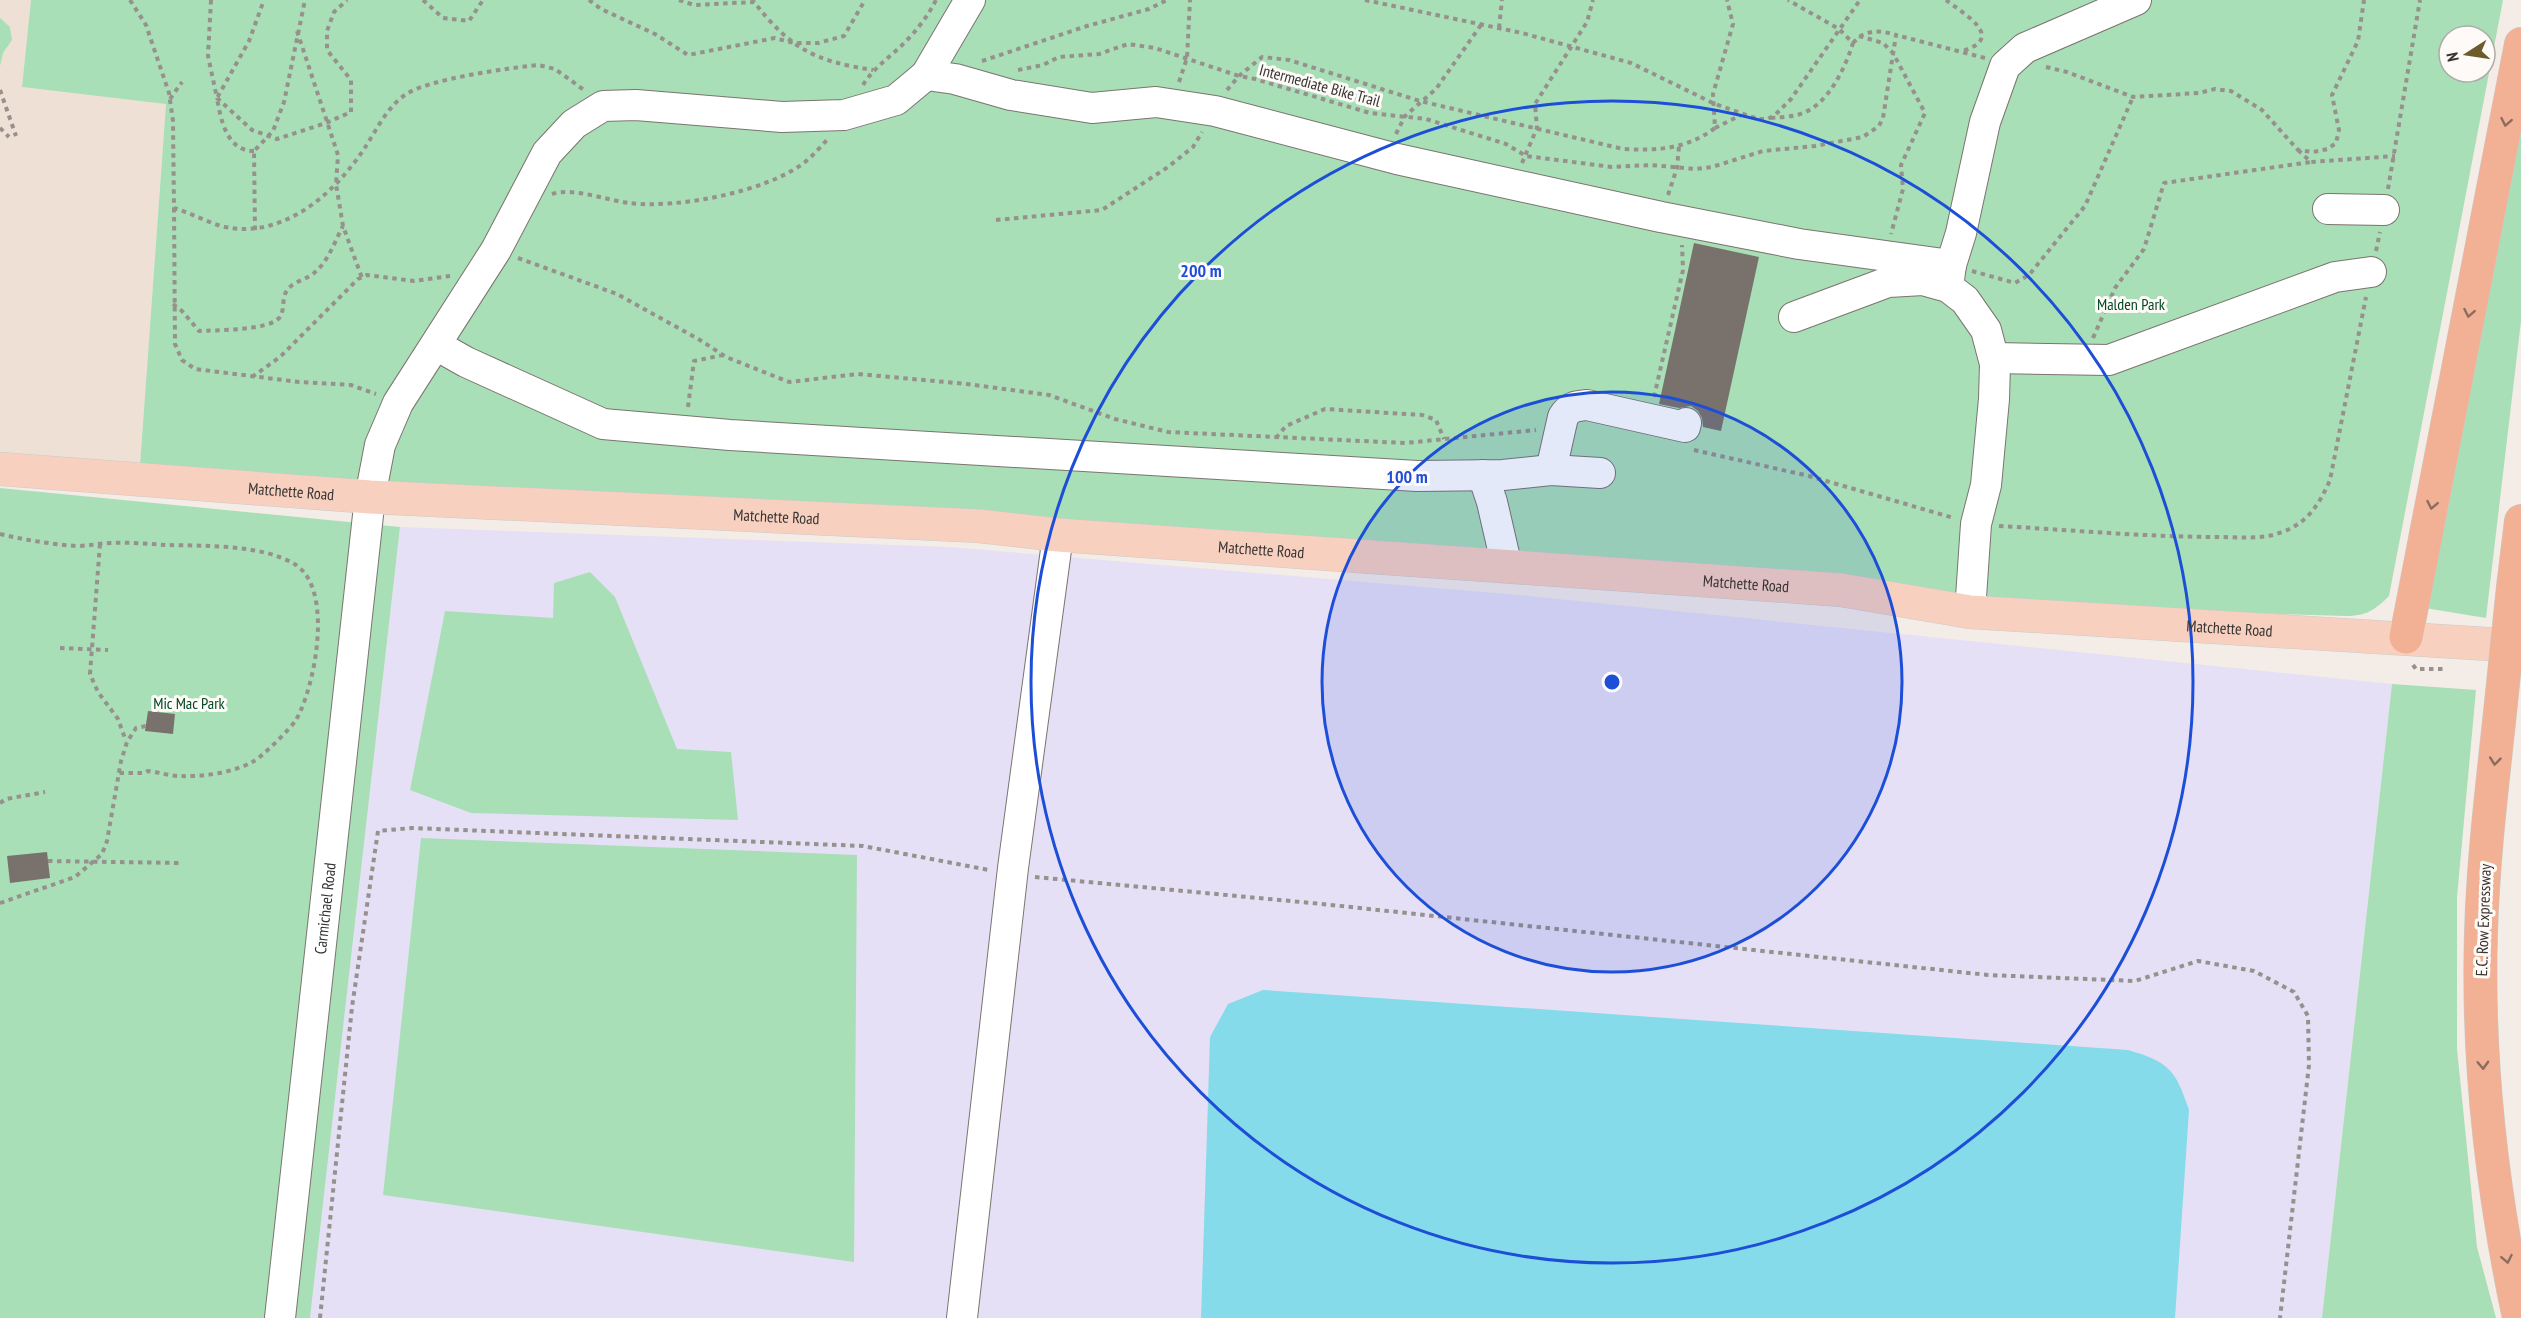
<svg xmlns="http://www.w3.org/2000/svg" width="2521" height="1318" font-family="'PT Sans Narrow',sans-serif">
	<rect width="100%" height="100%" fill="#f4ece6"/>
	<path fill="#e5e0f6" d="M400 527 949 547 1519 595 2392 684 2322 1318H310Z"/>
	<path fill="#efe0d6" d="M0 0H31L22 87 166 103 139 479 0 469Z"/>
	<path fill="#a8dfb6" fill-rule="evenodd" d="M31 0H2503L2389 596C2375 610 2366 616 2346 616L2054 607 139 479 166 104 22 87ZM2449 36H2485V72H2449Z
		M0 18 10 27 12 40 3 53 0 66Z
		M2521 107V321L2486 618 2425 608Z
		M0 488 400 527 310 1318H0Z
		M590 572 615 597 677 749 731 752 738 820 471 813 410 790 445 611 553 618 554 583Z
		M2392 684 2476 690 2457 897V1049L2477 1247 2496 1318H2322Z
		M421 838 857 855 854 1262 383 1195Z"/>
	<path fill="#85dbe9" d="M1263 990 2128 1050C2169 1062 2175 1069 2189 1110L2175 1318H1201L1210 1037 1228 1004Z"/>
	<path fill="#79726c" d="M1694 243 1759 257 1721 431 1703 427 1702 418 1698 411 1691 406 1679 408 1659 404Z
		M148 711 175 714 173 734 145 731Z
		M47 852 50 878 10 883 7 856Z"/>
	<g fill="none" stroke-linecap="round" stroke-linejoin="round">
		<defs>
			<g id="minor">
				<path d="M926 75 955 79 1011 95 1092 108 1156 102 1215 111 1397 159 1661 217 1799 244 1951 265 1948 287"/>
				<path d="M2328 209 2384 210"/>
				<path d="M1951 265 1961 233 1985 122 2005 66 2025 48 2136 0"/>
				<path d="M1794 317 1888 282 1923 280 1948 287 1965 300 1986 330 1995 364 1994 399 1986 485 1976 524 1970 612"/>
				<path d="M436 345 466 362 603 424 730 435 1417 476 1503 475 1551 470 1600 473"/>
				<path d="M1994 358 2109 360 2335 277 2371 272"/>
				<path d="M1551 470 1563 417C1569 407 1575 406 1587 405L1685 427 1686 423"/>
				<path d="M1483 475 1492 502 1507 567"/>
				<path id="s1" d="M280 1318 370 497 380 445 398 403 496 250 547 153 574 124 603 106 636 105 782 117 844 115 896 100 926 75 970 0"/>
				<path d="M962 1318 1013 868 1058 535"/>
			</g>
			<g id="major">
				<path id="s2" d="M0 469 370 497 979 526 1058 535 1841 590 1970 612 2521 646"/>
			</g>
			<path id="highway" d="M2513 587 2521 521
				M2406 637 2521 44
				M2501 703C2493 780 2483 857 2481 934 2477 1064 2492 1191 2519 1318"/>
		</defs>
		<use href="#minor" stroke="#7b746f" stroke-width="32"/>
		<use href="#major" stroke="#cbcaca" stroke-width="34"/>
		<use href="#highway" stroke="#cbcaca" stroke-width="34"/>
		<path stroke="#97918d" stroke-width="4" stroke-dasharray="4.5 4.5" stroke-linecap="butt" d="M130 0 146 25 169 93 173 121 174 208C190 213 205 221 221 226 280 241 333 196 364 149 376 131 387 107 405 95 427 79 509 68 538 65L555 69 584 90
			M211 0 208 56 217 98 252 130 277 139 326 123 351 112V80L327 50V31L334 12 347 0
			M423 0 443 18 469 21 483 0
			M589 0 601 9 655 34 688 55 775 38 794 43H818L844 36 865 0
			M679 0 694 5 754 2C791 49 814 61 873 70
			M1365 0 1522 33 1631 63 1715 104 1758 119H1768L1776 114 1791 99 1860 0
			M1946 0C1964 14 2007 38 1962 51
			M1499 28 1502 0
			M297 31 338 155 336 184 343 226 362 278
			M1859 36 1883 43 1893 53 1925 113 1901 165 1903 189 1891 234
			M1853 43C1865 29 1880 30 1896 35
			M982 61 1087 26 1149 9 1167 0
			M2046 67 2067 72 2133 97 2199 93 2215 89 2231 91 2262 110 2298 150 2313 152 2328 149 2336 143 2339 130 2332 95 2358 41 2364 0
			M1018 70 1043 65 1059 57 1099 54 1128 44 1155 48 1239 76 1255 79 1370 113 1426 119 1506 144 1526 156 1612 167 1651 165 1695 169 1712 167 1763 151 1815 146 1863 137 1879 126 1883 118 1896 35 1985 58
			M1179 82 1187 58 1190 0
			M863 85C872 70 886 60 899 48 914 34 927 18 936 0
			M0 90 16 136
			M1227 90 1239 76 1262 57 1289 60 1420 101 1623 149C1657 151 1687 149 1715 128L1713 94 1733 24 1727 0
			M170 99 182 82
			M1771 118C1781 117 1793 117 1803 113 1829 103 1845 68 1853 43L1839 29 1788 0
			M0 128 9 137
			M1715 128 1741 115
			M1396 134 1405 116 1436 89 1481 25
			M2298 150 2311 162 2395 156
			M254 151C227 151 221 121 217 98L249 41 264 0
			M1522 163 1537 128 1535 104 1587 22 1593 0
			M2388 189 2420 0
			M552 194C572 187 606 200 629 203 676 209 767 192 805 162 814 155 821 146 828 139
			M1668 195 1677 168 1679 146
			M174 208 175 344 182 360 195 369 299 382 351 385 376 394
			M996 220 1102 210 1168 167 1193 147 1202 132
			M255 230 254 151 273 131 284 102 305 0
			M2376 251 2380 232
			M518 258 617 294 700 340 726 357 789 382 858 374 967 384 1049 395 1115 419 1168 432 1405 443 1536 430
			M1972 271 2015 283 2029 275 2085 206 2133 97
			M173 304 182 311 199 331C215 330 270 331 280 317 286 307 280 296 290 287 296 281 307 279 314 273 328 262 335 241 343 226
			M2093 338 2115 288 2144 249 2164 183 2311 162
			M252 377 280 357 358 279 367 275 414 281 450 276
			M1654 397 1683 270 1682 245
			M688 407 694 361 723 355
			M1276 438 1286 426 1325 409 1422 415 1436 420 1444 439
			M1694 450 1809 476 1954 518
			M1999 526C2072 530 2146 537 2219 537 2239 537 2263 540 2282 532 2308 523 2320 503 2330 480L2366 297
			M0 534C25 540 50 544 76 546 89 546 100 543 112 543 130 542 149 544 167 545 205 546 263 544 296 565 334 590 315 687 296 720 291 728 263 756 254 761 233 773 203 777 179 776 169 776 159 772 148 771L144 773H118
			M100 544 90 674 98 692 118 719 126 741
			M60 648 108 650
			M2413 665 2416 669H2446
			M0 803 6 799 45 792
			M48 861 181 863
			M1035 877 1322 904 1988 975 2135 981 2198 961 2254 971 2294 992 2308 1016 2309 1065 2280 1318
			M0 903 75 877 102 854 107 841 121 761 127 742 136 728 146 726
			M320 1318 352 1007 378 831 412 828 863 846 989 870"/>
		<use href="#minor" stroke="#fff" stroke-width="30"/>
		<use href="#major" stroke="#f7d0bf" stroke-width="33"/>
		<use href="#highway" stroke="#f2b195" stroke-width="33"/>
		<defs>
			<path id="highway-bridge" d="M2501 703 2513 587"/>
		</defs>
		<use href="#highway-bridge" stroke="#cbcaca" stroke-width="34" stroke-linecap="butt"/>
		<use href="#highway-bridge" stroke="#f2b195" stroke-width="33"/>
	</g>
	<defs><path id="oneway-chevron" d="M-2-3.5L2.5 0L-2 3.5" fill="none" stroke-width="1.6" stroke-linecap="round" stroke-linejoin="round" transform="scale(1.5)"/></defs>
	<g stroke="#8b6c5f">
		<use href="#oneway-chevron" transform="translate(2506 122) rotate(101)"/>
		<use href="#oneway-chevron" transform="translate(2469 313) rotate(101)"/>
		<use href="#oneway-chevron" transform="translate(2432 505) rotate(101)"/>
		<use href="#oneway-chevron" transform="translate(2495 761) rotate(96)"/>
		<use href="#oneway-chevron" transform="translate(2483 1065) rotate(88)"/>
		<use href="#oneway-chevron" transform="translate(2507 1259) rotate(79)"/>
	</g>
	<circle cx="1612" cy="682" r="290" fill="#1d4ed8" fill-opacity=".12"/>
	<g fill="none" stroke="#1d4ed8" stroke-width="3">
		<circle cx="1612" cy="682" r="290"/>
		<circle cx="1612" cy="682" r="581"/>
	</g>
	<g text-anchor="middle" stroke-width="6" stroke-linejoin="round" paint-order="stroke">
		<g font-size="16" fill="#373432" stroke="#fefaf8">
			<text transform="translate(1320 85) rotate(15)" y="6">Intermediate Bike Trail</text>
			<text dy="6" stroke="none"><textPath href="#s2" startOffset="292">Matchette Road</textPath></text>
			<text dy="6" stroke="none"><textPath href="#s2" startOffset="778">Matchette Road</textPath></text>
			<text dy="6" stroke="none"><textPath href="#s2" startOffset="1264">Matchette Road</textPath></text>
			<text dy="6" stroke="none"><textPath href="#s2" startOffset="1750">Matchette Road</textPath></text>
			<text dy="6" stroke="none"><textPath href="#s2" startOffset="2236">Matchette Road</textPath></text>
			<text dy="6" stroke="none"><textPath href="#s1" startOffset="412">Carmichael Road</textPath></text>
			<text transform="translate(2483 920) rotate(-88)" y="6">E.C. Row Expressway</text>
		</g>
		<g font-size="16" fill="#004922" stroke="#fefaf8">
			<text x="2131" y="310">Malden Park</text>
			<text x="189" y="709">Mic Mac Park</text>
		</g>
	</g>
	<circle cx="1612" cy="682" r="9" fill="#1d4ed8" stroke="#fefaf8" stroke-width="3"/>
	<g font-size="18" text-anchor="middle" font-weight="bold" fill="#1d4ed8" stroke="#fefaf8" stroke-width="6" stroke-linejoin="round" paint-order="stroke">
		<text x="1201" y="277">200 m</text>
		<text x="1407" y="483">100 m</text>
	</g>
	<g transform="translate(2467 54) rotate(258)"><circle r="28" fill="#fefaf8" stroke="#aeaba9" stroke-width="1.5"/>
	<path d="M0-4.5L10 22L0 15L-10 22Z" fill="#6c5c2a"/>
	<text y="-9" font-size="16" font-weight="bold" text-anchor="middle" fill="#373432">N</text>
	</g>
</svg>
